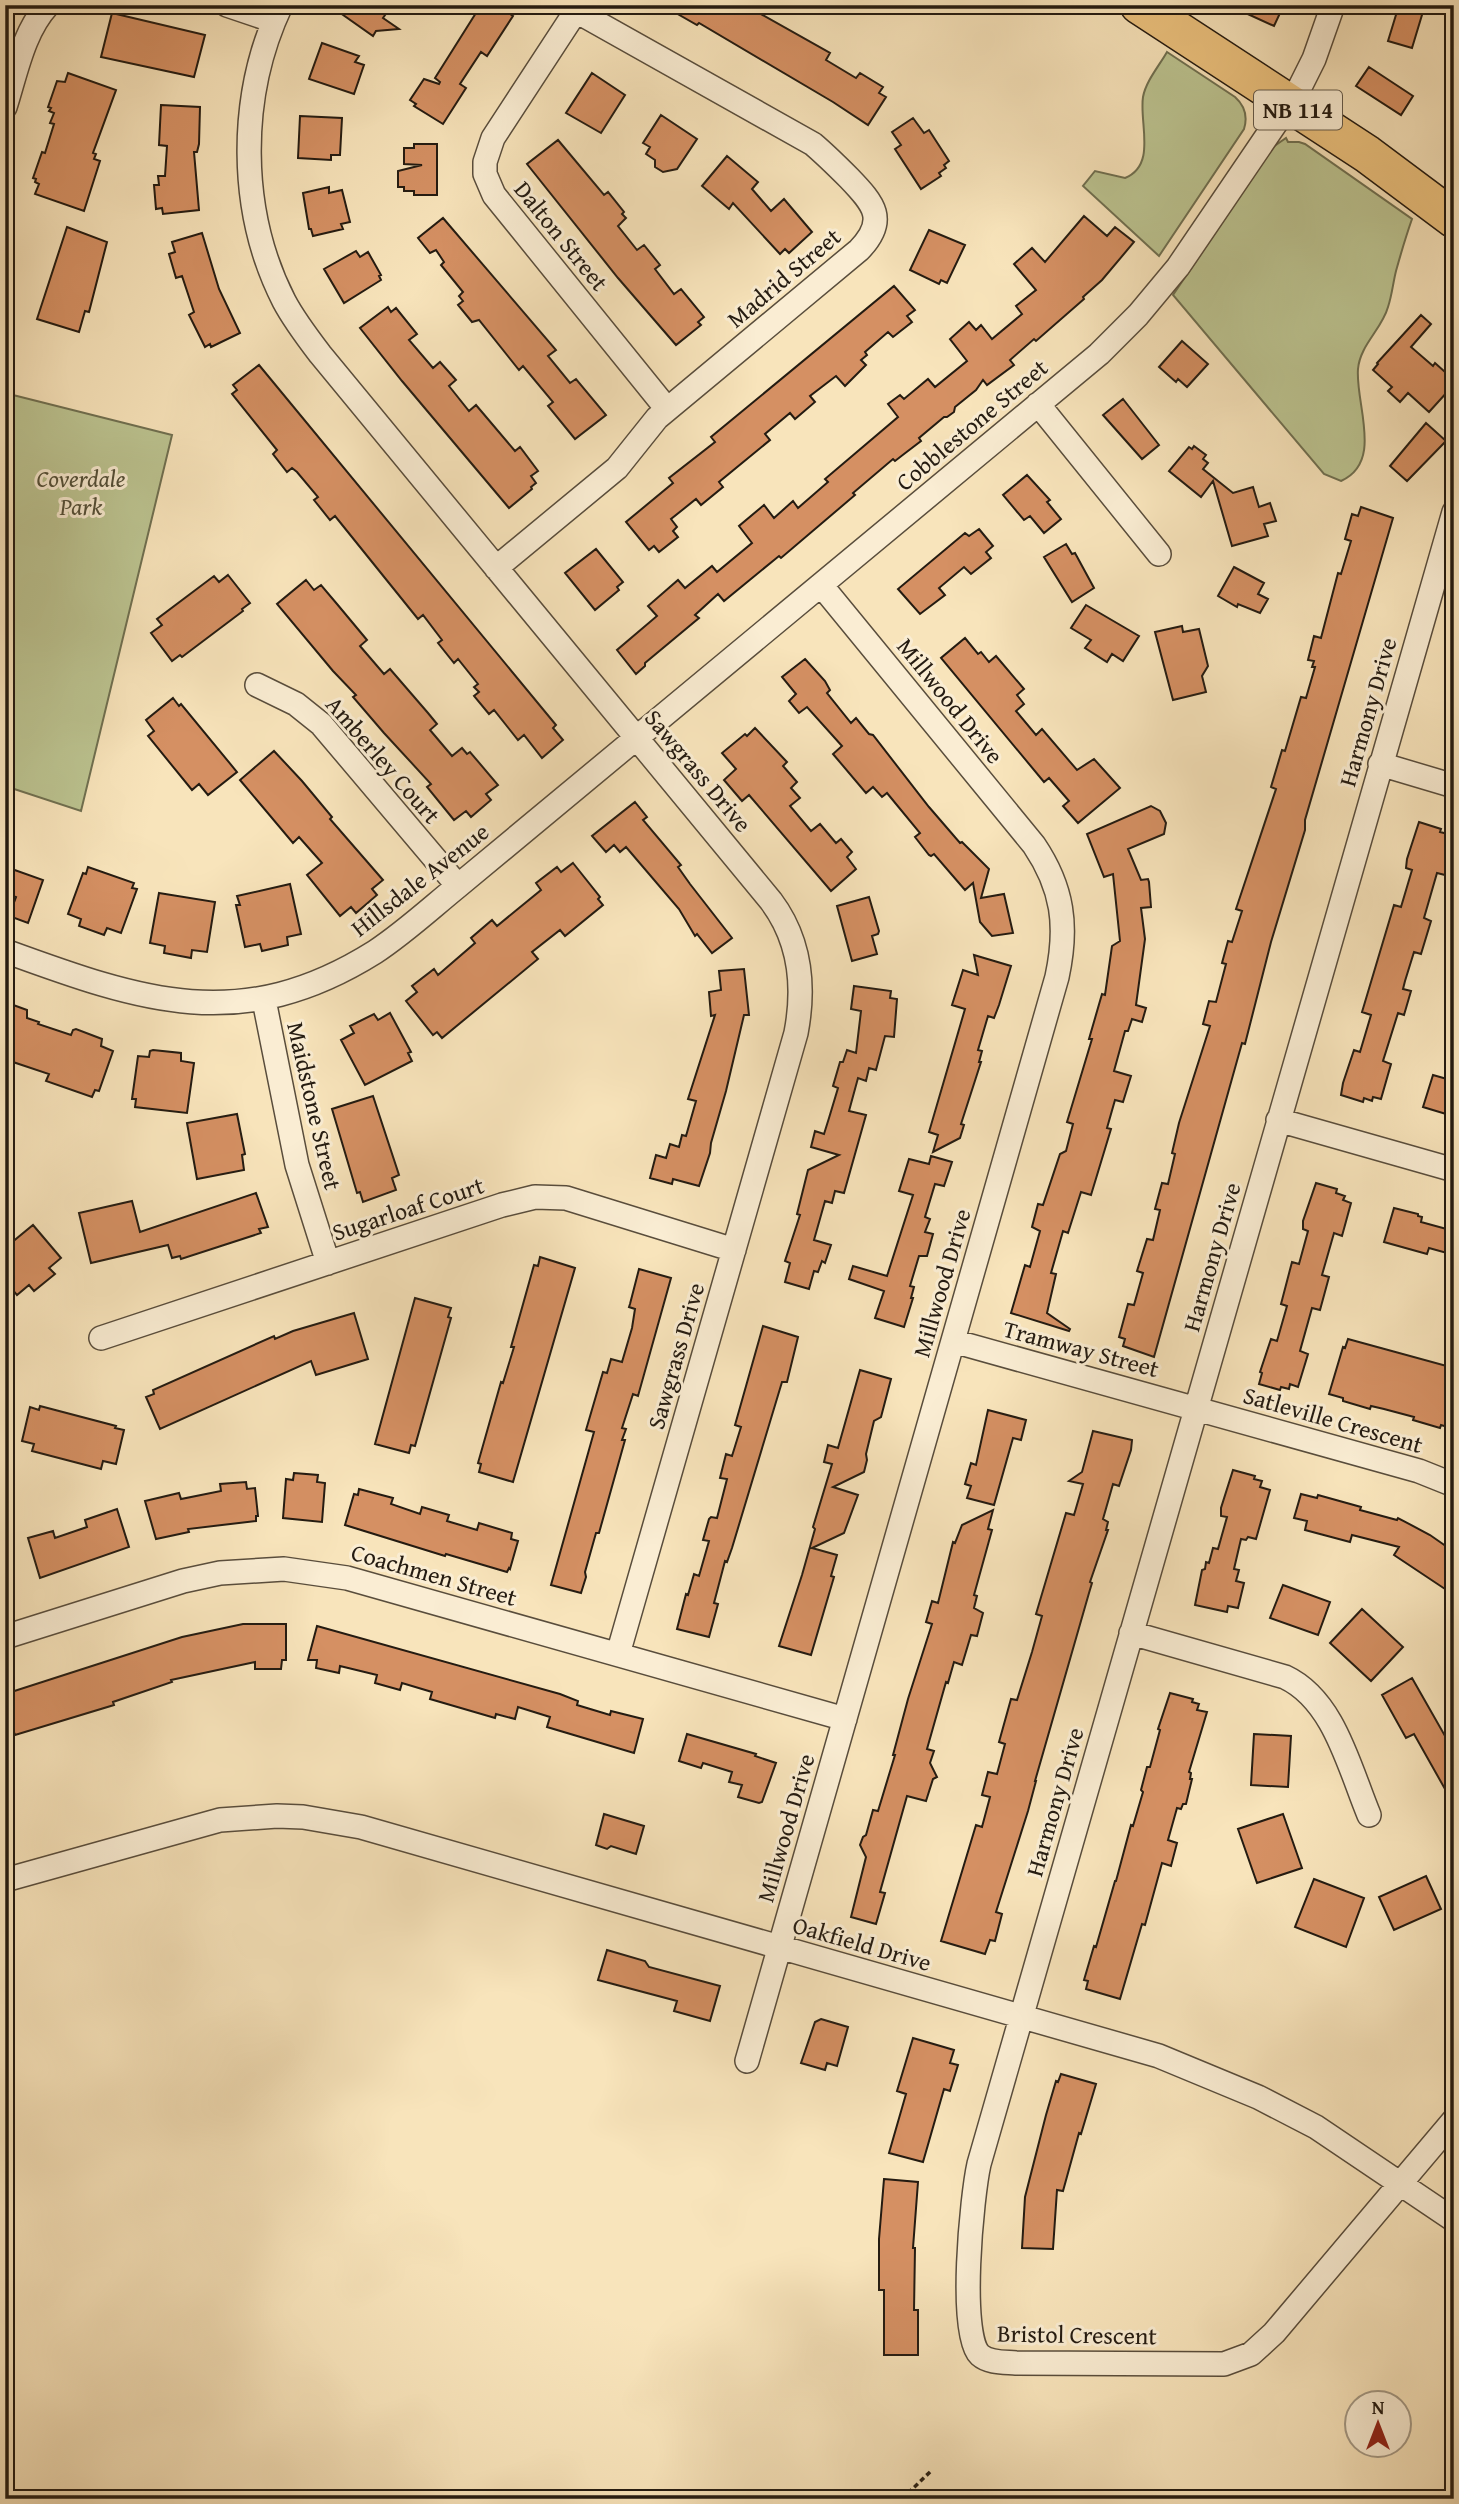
<svg xmlns="http://www.w3.org/2000/svg" width="1459" height="2504" font-family="'Gentium Book Plus',serif">
	<rect width="100%" height="100%" fill="#f8e4bb"/>
	<filter id="stains"><feTurbulence type="fractalNoise" baseFrequency=".00286" numOctaves="4"/><feColorMatrix values="0 0 0 0 .2 0 0 0 0 .09 0 0 0 0 .02 0 0 0 .5 -.17"/></filter>
	<radialGradient id="worn" r=".72"><stop offset=".6" stop-color="#630" stop-opacity="0"/><stop offset="1" stop-color="#630" stop-opacity=".3"/></radialGradient>
	<path fill="#bcc491" stroke="#707051" stroke-width="2" d="M1167 52 1235 97C1245 106 1248 116 1244 129L1159 256 1083 186 1095 171 1125 178C1157 165 1139 123 1143 97 1146 81 1159 66 1167 52Z
		M1286 138 1288 142H1299L1305 144 1412 219C1406 236 1401 253 1396 271 1393 283 1392 295 1388 307 1382 329 1360 345 1358 369 1355 404 1384 462 1341 481L1324 474 1173 295 1273 147Z
		M5 393 172 435 81 811 5 786Z"/>
	<path fill="#d59063" stroke="#241b11" stroke-width="2" d="M329 5H392L383 18 399 29 376 31 373 36Z
		M481 5H497L513 16 487 56 481 52 460 84 466 88 443 124 414 106 416 104 410 100 424 79 439 84 440 82 435 78Z
		M662 5H745L830 53 826 60 856 78 860 73 883 87 879 93 886 97 868 125 833 102 699 23 697 25Z
		M1228 5H1273L1281 11 1274 26Z
		M1399 5H1425L1412 48 1388 41Z
		M112 13 205 35 194 77 101 57Z
		M322 43 359 56 355 62 364 65 354 94 309 79Z
		M1369 67 1413 96 1401 115 1356 86Z
		M68 73 116 90 93 153 96 154 94 159 100 161 84 211 35 194 39 184 35 182 36 179 33 178 42 152 45 153 54 124 50 123 54 113 49 111 51 108 48 107 57 81 65 82Z
		M592 73 625 95 601 133 566 113Z
		M161 105 200 107 199 144 197 152H194L199 210 163 214 162 208 156 209 154 185H159L158 176H165L167 146 159 145Z
		M661 115 697 139 677 169 663 172 655 167V160L646 154 650 147 643 143Z
		M300 116 342 118 340 155H331V160L298 158Z
		M913 118 924 133 929 130 949 161 944 165 946 168 939 173 941 176 921 189 895 149 901 145 892 132Z
		M558 140 604 195 608 192 624 212 622 214 626 218 618 226 637 250 644 245 660 265 655 269 674 294 681 289 704 317 698 322 701 325 676 345 618 278 527 164Z
		M414 144H437V195H414V191H404V187H398V171L422 165 404 164V148H414Z
		M727 156 758 182 752 189 771 211 784 199 812 232 789 253 785 249 780 254 733 203 729 209 702 186Z
		M329 187V193L342 190 350 222 341 224 343 229 313 236 311 229H309L303 193Z
		M1084 216 1107 236 1115 227 1134 242 1102 280 1083 297 1084 299 1036 341 1034 339 1010 360 1014 365 987 385 983 380 976 390 955 407 954 412 947 417H944L919 438 921 441 904 454 895 461 893 459 853 493 855 495 781 558 779 556 724 601 718 594 695 615 699 618 645 663V666L636 674 617 650 657 616 648 606 678 580 685 588 712 566 717 572 752 543 739 526 764 505 774 518 793 501 798 508 828 482 825 479 898 417 888 404 900 395 904 399 928 379 935 387 967 361 950 339 969 322 976 330 981 325 992 339 1022 314 1016 306 1036 290 1014 264 1032 248 1045 262Z
		M443 218 556 350 548 356 570 383 576 379 606 415 575 439 548 406 553 402 523 366 519 370 479 320 472 322 458 305 463 301 459 296 463 292 441 265 444 262 436 250 430 253 418 238Z
		M67 227 107 242 89 312 85 311 79 332 37 319Z
		M929 230 965 245 947 283 941 280 939 284 910 270Z
		M202 233 219 289 240 333 211 347 210 344 205 347 189 315 194 312 182 276 176 278 169 254 175 252 172 242Z
		M356 251 360 257 368 252 381 275 379 276 381 280 344 303 324 269Z
		M894 286 915 310 907 316 912 322 893 337 888 332 865 352 867 355 861 360 866 365 845 386 836 376 810 396 815 402 795 419 790 413 765 434 770 440 719 482 723 487 701 505 696 499 671 519 677 527 673 531 678 537 659 552 654 546 649 550 626 522 673 483 669 478 715 442 711 437Z
		M388 307 391 312 396 308 417 334 409 340 433 368 440 362 456 380 449 386 469 411 476 405 515 451 520 447 538 471 531 476 536 483 531 487 532 489 509 508 402 381 360 328Z
		M1421 315 1431 324 1411 347 1433 366 1435 363 1454 380 1447 388 1449 390 1429 412 1408 393 1400 402 1388 391 1392 387 1373 370 1378 364 1377 363Z
		M1182 341 1208 364 1187 387 1178 379 1176 382 1159 367Z
		M259 365 556 725 553 728 563 740 542 758 524 735 518 740 494 710 489 714 474 696 479 692 474 687 478 684 458 659 454 663 438 643 442 640 423 615 418 619 335 516 330 520 314 500 318 497 297 472 292 468 287 472 273 454 277 450 232 394 237 390 233 385Z
		M1123 399 1159 445 1142 459 1103 415Z
		M1426 423 1446 441 1407 481 1390 466Z
		M1194 446 1206 455 1203 459 1208 463 1203 469 1233 493 1253 487 1259 507 1270 503 1276 521 1264 524 1268 536 1232 546 1213 481 1201 497 1169 471 1189 447 1192 449Z
		M1027 475 1050 500 1047 502 1061 519 1044 533 1030 516 1024 520 1003 495Z
		M1361 507 1393 518 1305 820V830L1271 942 1245 1044 1242 1043 1154 1357 1123 1346 1125 1339 1119 1337 1128 1304 1134 1305 1143 1273 1137 1271 1147 1239 1153 1240 1160 1210 1155 1209 1162 1183 1168 1184 1175 1154 1172 1153 1179 1123 1210 1026 1203 1024 1209 1001 1216 1002 1226 964 1222 963 1228 941 1232 942 1242 911 1236 909 1276 789 1271 787 1282 750 1285 751 1301 697 1306 698 1315 667H1312L1314 661 1308 660 1314 636 1321 638 1338 573 1341 574 1351 541 1345 539 1352 514 1358 516Z
		M979 529 993 546 986 552 991 558 971 574 964 567 939 588 945 595 920 614 898 589 965 533 969 536Z
		M1066 544 1072 554 1075 553 1094 588 1072 602 1044 557Z
		M596 549 623 582 617 587 619 590 595 610 565 573Z
		M1234 567 1264 583 1258 594 1268 599 1260 613 1238 604 1237 607 1218 596Z
		M228 575 250 603 242 609 243 611 182 657 180 655 172 661 151 633 162 625 157 619 214 576 219 582Z
		M306 580 314 590 321 585 337 604 367 640 360 646 384 674 390 669 428 713 437 724 430 730 452 756 462 748 467 754 470 752 498 785 486 794 491 800 471 817 466 811 454 820 427 787 431 784 384 733 353 697 356 695 333 671 277 604Z
		M1086 605 1139 636 1123 661 1112 654 1107 662 1085 648 1091 640 1071 628Z
		M1182 626 1183 632 1199 629 1208 666 1202 676 1206 692 1173 700 1155 632Z
		M965 638 978 654 981 652 989 662 996 656 1024 689 1017 695 1024 704 1016 711 1036 735 1042 729 1077 770 1094 759 1120 788 1078 823 1063 806 1069 801 1049 778 1044 782 941 658Z
		M805 659 825 681 830 690 827 693 851 723 856 718 869 734 873 735 929 807 960 843 962 842 989 869 981 898 1004 894 1013 933 992 936 980 922 973 883 965 890 934 854 931 856 929 855 915 837 920 833 887 793 882 797 873 787 866 793 833 754 842 746 807 707 799 713 789 701 796 694 782 677Z
		M173 698 179 706 181 704 237 772 208 795 199 784 192 790 148 736 154 731 146 720Z
		M755 728 787 762 783 766 797 782 791 788 800 798 790 806 811 831 820 824 836 843 841 839 852 852 847 857 856 869 831 891 749 795 742 801 724 780 736 769 722 753 745 734 747 736Z
		M274 751 302 781 332 817 330 819 383 880 372 889 377 895 356 913 351 907 340 916 307 875 322 863 299 837 293 843 240 780Z
		M635 802 647 817 643 820 681 865 678 867 690 884 732 938 712 953 697 934 695 936 679 909 626 847 620 852 614 845 606 852 592 836Z
		M1151 806 1160 811 1166 823 1164 834 1128 849 1141 880 1148 879 1149 882 1151 907 1141 908 1145 939 1136 1005 1146 1008 1142 1022 1132 1019 1128 1031H1125L1114 1071 1131 1076 1123 1102 1115 1100 1107 1128 1111 1129 1091 1195 1081 1192 1068 1233 1063 1231 1051 1273 1056 1274 1047 1313 1070 1329 1069 1331 1011 1313 1025 1265 1030 1267 1040 1231 1032 1227 1038 1204 1043 1205 1060 1154 1066 1151 1073 1124 1067 1122 1092 1039H1089L1102 994 1105 995 1112 946 1120 941 1113 874 1104 877 1087 834Z
		M1419 822 1441 829 1440 832 1448 834 1447 839 1454 841V845L1445 875 1437 873 1424 918 1431 921 1421 954 1414 952 1405 981 1403 989 1411 991 1404 1015 1398 1013 1383 1061 1391 1064 1381 1099 1373 1097 1372 1101 1364 1098 1363 1102 1341 1095 1343 1083 1354 1050 1360 1052 1371 1015 1362 1012 1394 905 1401 907 1412 870 1406 868 1407 859Z
		M573 863 600 897 598 899 603 905 565 936 560 930 532 952 538 959 442 1038 437 1032 433 1035 406 1001 417 992 412 986 434 969 438 975 475 943 471 938 492 920 497 926 541 890 536 883 557 867 561 872Z
		M88 867 134 883 132 888 137 889 121 933 107 928 104 935 79 926 81 919 68 914 83 873 86 874Z
		M9 868 43 880 28 923 9 916 16 897 5 893V879Z
		M290 884 301 934 287 937 288 945 262 951 260 944 245 947 236 905H240L237 896Z
		M159 893 215 902 207 952 192 950 191 958 164 953 165 946 150 943Z
		M869 897 879 931 878 934 872 936 877 954 852 961 837 906Z
		M974 955 1011 966 999 1005 994 1018 988 1016 978 1050 982 1051 979 1062H981L961 1124 964 1125 960 1138 933 1152 938 1135 929 1132 965 1009 952 1005 963 970 978 975Z
		M744 969 749 1015H744L726 1091 711 1143 710 1153 699 1186 673 1179 672 1184 650 1178 656 1155 666 1158 670 1144 679 1147 682 1135 686 1136 696 1101 688 1099 715 1015 711 1016 709 992 721 990 719 971Z
		M854 986 891 991 890 998 897 999 894 1037 885 1036 876 1070 869 1068 866 1081 858 1078 849 1111 866 1115 844 1193 835 1191 832 1203 825 1201 814 1240 831 1245 825 1263 822 1261 818 1272 814 1271 809 1289 785 1282 790 1263 785 1261 800 1215 797 1214 808 1170 839 1155 811 1147 815 1131 824 1134 829 1118 838 1088 833 1086 840 1062H843L847 1050 856 1053 861 1011 851 1009Z
		M5 1002 27 1010V1018L39 1022 38 1024 71 1035 73 1030 76 1029 102 1039 101 1046 113 1051 99 1091 95 1090 92 1097 46 1081 49 1074 10 1061 11 1058 5 1056Z
		M390 1013 411 1052 408 1053 412 1061 365 1085 341 1040 354 1033 350 1026 374 1014 378 1020Z
		M153 1050 181 1053V1061L194 1063 187 1113 135 1107 136 1099H132L138 1056 149 1057 150 1051Z
		M1433 1075 1454 1081V1109L1448 1107 1446 1114 1423 1107Z
		M373 1096 399 1175 392 1178 396 1190 363 1202 360 1192 357 1193 332 1109Z
		M237 1114 245 1154 242 1155 244 1170 197 1179 187 1123Z
		M931 1156 952 1162 944 1186 935 1184 925 1217 930 1219 925 1232 933 1234 927 1256H919L910 1286 914 1287 911 1298H913L904 1327 875 1318 884 1291 849 1279 853 1266 887 1276 913 1195 899 1191 909 1159 929 1164Z
		M1316 1183 1337 1189 1336 1193 1345 1196 1343 1200 1351 1203 1342 1236 1334 1233 1322 1275 1329 1277 1320 1310 1312 1308 1300 1351 1308 1354 1298 1387 1290 1384 1289 1389 1281 1387 1280 1390 1259 1384 1262 1373 1260 1372 1271 1339 1277 1341 1287 1306 1281 1304 1292 1262 1299 1264 1308 1231 1303 1229V1221Z
		M256 1193 268 1227 259 1229 261 1233 181 1259 180 1256 172 1258 168 1245 91 1263 79 1213 132 1201 140 1232Z
		M1394 1208 1418 1214V1216L1422 1217 1421 1222 1454 1231V1255L1429 1248 1427 1254 1384 1242Z
		M33 1225 61 1258 49 1268 55 1274 34 1291 29 1285 17 1295 5 1280V1248Z
		M540 1257 575 1268 513 1482 479 1472 481 1464 478 1463 501 1382 503 1383 514 1347H511L534 1265 538 1266Z
		M639 1269 671 1278 638 1396 633 1394 622 1428 626 1429 622 1440H625L599 1533H596L585 1572 586 1577 581 1593 551 1585 594 1432 586 1430 603 1372 607 1373 611 1359 622 1362 632 1328 635 1309 629 1307 630 1304Z
		M415 1298 451 1308 448 1317 451 1318 415 1446 411 1445 409 1453 375 1444Z
		M354 1313 368 1359 316 1375 311 1361 160 1429 146 1397 154 1394 153 1390 274 1336 275 1339 293 1331Z
		M763 1326 798 1337 787 1382H782L732 1548 727 1562 725 1561 714 1603 718 1604 709 1637 677 1629 686 1594 688 1595 694 1574 699 1576 709 1541 703 1540 709 1519 711 1517 717 1518 727 1479 720 1478 726 1454 732 1456 741 1427 735 1425Z
		M1348 1339 1454 1368V1429L1441 1425 1440 1428 1413 1420 1414 1417 1384 1409 1371 1406 1370 1409 1343 1401V1398L1329 1394 1343 1347 1345 1348Z
		M860 1370 891 1379 881 1417 874 1421 866 1454 867 1460 864 1472 833 1487 858 1495 844 1533 812 1548 837 1555 831 1576 834 1577 811 1655 779 1646 802 1575 815 1529 813 1527 832 1464 824 1462 828 1445 838 1448Z
		M40 1406 116 1426 115 1428 124 1430 116 1464 103 1461 101 1469 32 1451 34 1444 22 1441 30 1407 39 1410Z
		M988 1410 1026 1420 1021 1440 1013 1438 994 1505 967 1498 971 1486 965 1484 971 1463 976 1465Z
		M1093 1431 1132 1440 1131 1450 1119 1486 1113 1484 1103 1519 1108 1522 1106 1530H1108L1090 1582 1092 1583 1089 1593 1035 1781H1036L1028 1811 996 1912 1002 1914 995 1941 990 1940 985 1954 941 1941 976 1825 982 1827 990 1797 982 1795 988 1772 997 1774 1005 1744 999 1742 1011 1699 1017 1700 1032 1652 1042 1616 1036 1614 1066 1513 1074 1515 1083 1484 1069 1481 1082 1472Z
		M1233 1470 1255 1476 1254 1479 1262 1481 1260 1487 1270 1490 1256 1539 1248 1537 1246 1540 1241 1539 1234 1569 1239 1570 1236 1581 1244 1583 1238 1608 1228 1606 1227 1612 1195 1605 1202 1570 1205 1569 1206 1562 1209 1563 1213 1548 1218 1549 1227 1517 1221 1516V1508Z
		M294 1473 318 1475 317 1482 325 1483 322 1522 283 1518 286 1479 293 1480Z
		M246 1482 247 1489 255 1488 258 1516H256V1521L188 1529 189 1532 156 1539 145 1501 179 1493 181 1499 221 1491 220 1484Z
		M359 1489 393 1498 391 1504 420 1514 422 1507 449 1515 447 1521 477 1530 479 1523 512 1533 511 1539 518 1541 510 1569 509 1568 507 1572 446 1554 445 1556 345 1525 354 1494 358 1495Z
		M1301 1494 1317 1498 1318 1495 1361 1507 1360 1510 1397 1520 1398 1518 1430 1535 1450 1549 1448 1552 1454 1556V1595L1394 1555 1399 1547 1352 1535 1350 1542 1305 1530 1307 1521 1294 1518Z
		M117 1509 129 1547 40 1578 28 1538 53 1531 55 1538 87 1527 85 1520Z
		M993 1510 988 1529 992 1530 974 1595 977 1596 974 1608 983 1613 977 1636 971 1635 962 1665 954 1662 948 1683 946 1682 927 1749 934 1751 930 1763 937 1777 933 1779 926 1801 907 1796 880 1892 885 1893 876 1924 851 1917 866 1857 860 1845 863 1837 866 1835 873 1810 878 1811 895 1755H893L908 1699 932 1624 926 1622 932 1601 938 1603 953 1542 955 1543 962 1525Z
		M1283 1585 1330 1602 1318 1635 1270 1618Z
		M1362 1609 1403 1647 1371 1681 1330 1643Z
		M243 1624H286V1660H282L281 1669H255V1662L171 1680 172 1682 113 1702 114 1705 15 1735 5 1707V1694L182 1637Z
		M317 1626 560 1694 578 1701 577 1705 610 1715 611 1711 643 1719 634 1753 547 1727 550 1717 518 1707 515 1719 496 1714 495 1718 430 1699 432 1692 402 1683 400 1690 375 1683 377 1675 340 1666 339 1673 316 1668 317 1660H308Z
		M1412 1678 1445 1736 1454 1731V1805L1414 1734 1406 1738 1382 1695Z
		M1170 1693 1193 1699 1192 1702 1199 1704 1197 1710 1207 1712 1189 1772 1191 1773 1190 1779H1192L1186 1804H1183L1181 1809 1177 1808 1168 1840 1177 1843 1171 1866 1162 1863 1145 1925 1142 1924 1120 1999 1086 1989 1088 1981 1084 1980 1094 1946 1096 1947 1115 1881H1116L1131 1825 1133 1826 1143 1792 1141 1790 1147 1767H1150L1160 1730 1158 1729Z
		M687 1734 756 1754 755 1756 776 1763 762 1802 759 1803 738 1797 742 1785 729 1782 732 1772 703 1763 701 1768 679 1761Z
		M1254 1734 1291 1736 1288 1787 1251 1785Z
		M604 1814 644 1826 636 1854 611 1846 607 1849 596 1845Z
		M1283 1814 1302 1868 1257 1883 1238 1829Z
		M1426 1876 1441 1909 1394 1930 1379 1897Z
		M1314 1879 1364 1898 1346 1947 1295 1927Z
		M607 1950 645 1961 649 1967 720 1986 710 2021 674 2011 677 2001 598 1980Z
		M821 2019 848 2027 837 2066 827 2063 825 2070 801 2063 815 2022Z
		M913 2038 954 2050 950 2063 958 2065 950 2091 944 2089 923 2162 889 2153 906 2094 897 2091Z
		M1061 2074 1096 2084 1081 2134 1079 2133 1063 2191 1057 2190 1053 2249 1022 2248 1025 2197 1046 2115 1056 2081 1058 2082Z
		M884 2179 918 2182 913 2248H915L914 2310H918V2355H884V2290H879V2239Z"/>
	<g fill="none" stroke-linecap="round" stroke-linejoin="round">
		<defs>
			<path id="minor" d="M227 5 274 21
				M281 5C238 96 238 211 284 301 294 320 307 337 320 354L771 901C801 941 805 986 796 1033L618 1654
				M576 11 493 138 485 162V174L494 195 667 409
				M5 107C16 73 23 32 48 5
				M1038 404 1159 554
				M1454 512 979 2164C972 2195 958 2335 980 2355 989 2363 1004 2362 1016 2363L1224 2364 1251 2354 1274 2333 1454 2120
				M496 568 617 468 657 418 859 250C888 220 874 204 849 178 837 166 826 155 813 144L576 11 570 5
				M257 685 296 704 321 724 458 886
				M1380 764 1454 786
				M5 951C142 1001 241 1036 375 952 404 933 431 908 458 886L1099 354 1138 315 1178 267 1299 89 1314 59 1333 5
				M264 1000 297 1165 328 1263
				M1278 1120 1454 1170
				M101 1338 502 1205 535 1197 566 1198 734 1250
				M953 1341 1419 1471 1454 1485
				M1131 1633 1285 1677C1334 1700 1349 1767 1369 1815
				M5 1637 183 1581 220 1573 284 1569 347 1578 845 1719
				M5 1880 220 1820 277 1816 303 1817 361 1827 1159 2056 1258 2097 1316 2127 1454 2220
				M747 2061 1057 977C1068 926 1063 888 1034 845L821 585"/>
			<path id="primary" d="M1139 5 1367 154 1454 219"/>
		</defs>
		<use href="#minor" stroke="#594d3c" stroke-width="26"/>
		<use href="#primary" stroke="#241b11" stroke-width="40"/>
		<path stroke="#241b11" stroke-width="3.5" stroke-dasharray="5 3.5" stroke-linecap="butt" d="M902 2499 932 2470"/>
		<use href="#minor" stroke="#faedd3" stroke-width="23"/>
		<use href="#primary" stroke="#ecc27e" stroke-width="37"/>
	</g>
	<g text-anchor="middle" stroke-width="6" stroke-linejoin="round" paint-order="stroke">
		<rect fill="#faedd3" stroke="#645a4b" stroke-width="2" x="1254" y="90.5" width="88" height="39" rx="5"/>
		<g font-size="23" font-weight="bold" fill="#241b11">
			<text x="1298" y="118">NB 114</text>
		</g>
		<g font-size="24" fill="#241b11" stroke="#faedd3">
			<text transform="translate(561 236) rotate(51)" y="8">Dalton Street</text>
			<text transform="translate(784 278) rotate(-40)" y="8">Madrid Street</text>
			<text transform="translate(972 425) rotate(-40)" y="8">Cobblestone Street</text>
			<text transform="translate(950 701) rotate(51)" y="8">Millwood Drive</text>
			<text transform="translate(1368 712) rotate(-74)" y="8">Harmony Drive</text>
			<text transform="translate(383 760) rotate(49)" y="8">Amberley Court</text>
			<text transform="translate(698 771) rotate(50)" y="8">Sawgrass Drive</text>
			<text transform="translate(420 880) rotate(-38)" y="8">Hillsdale Avenue</text>
			<text transform="translate(314 1106) rotate(77)" y="8">Maidstone Street</text>
			<text transform="translate(408 1209) rotate(-18)" y="8">Sugarloaf Court</text>
			<text transform="translate(1212 1257) rotate(-74)" y="8">Harmony Drive</text>
			<text transform="translate(942 1283) rotate(-74)" y="8">Millwood Drive</text>
			<text transform="translate(1081 1349) rotate(15)" y="8">Tramway Street</text>
			<text transform="translate(676 1356) rotate(-74)" y="8">Sawgrass Drive</text>
			<text transform="translate(1333 1420) rotate(16)" y="8">Satleville Crescent</text>
			<text transform="translate(434 1575) rotate(16)" y="8">Coachmen Street</text>
			<text transform="translate(1055 1802) rotate(-74)" y="8">Harmony Drive</text>
			<text transform="translate(786 1828) rotate(-74)" y="8">Millwood Drive</text>
			<text transform="translate(862 1944) rotate(16)" y="8">Oakfield Drive</text>
			<text transform="translate(1077 2335) rotate(1)" y="8">Bristol Crescent</text>
		</g>
		<g font-size="24" font-style="italic" fill="#524e37" stroke="#faedd3">
			<text x="81" y="487">Coverdale<tspan x="81" dy="28">Park</tspan></text>
		</g>
	</g>
	<rect width="1459" height="2504" fill="none" stroke="#f8e4bb" stroke-width="28"/>
	<rect x="7" y="7" width="1445" height="2490" fill="none" stroke="#241b11" stroke-width="3.5"/>
	<rect x="14" y="14" width="1431" height="2476" fill="none" stroke="#241b11" stroke-width="2"/>
	<g transform="translate(1378 2424)"><circle r="33" fill="#faedd3" stroke="#a49985" stroke-width="2"/>
	<path d="M0-5L12 26L0 18L-12 26Z" fill="#8f2418"/>
	<text y="-10" font-size="19" font-weight="bold" text-anchor="middle" fill="#241b11">N</text>
	</g>
	<rect width="100%" height="100%" filter="url(#stains)"/>
	<rect width="100%" height="100%" fill="url(#worn)"/>
</svg>
